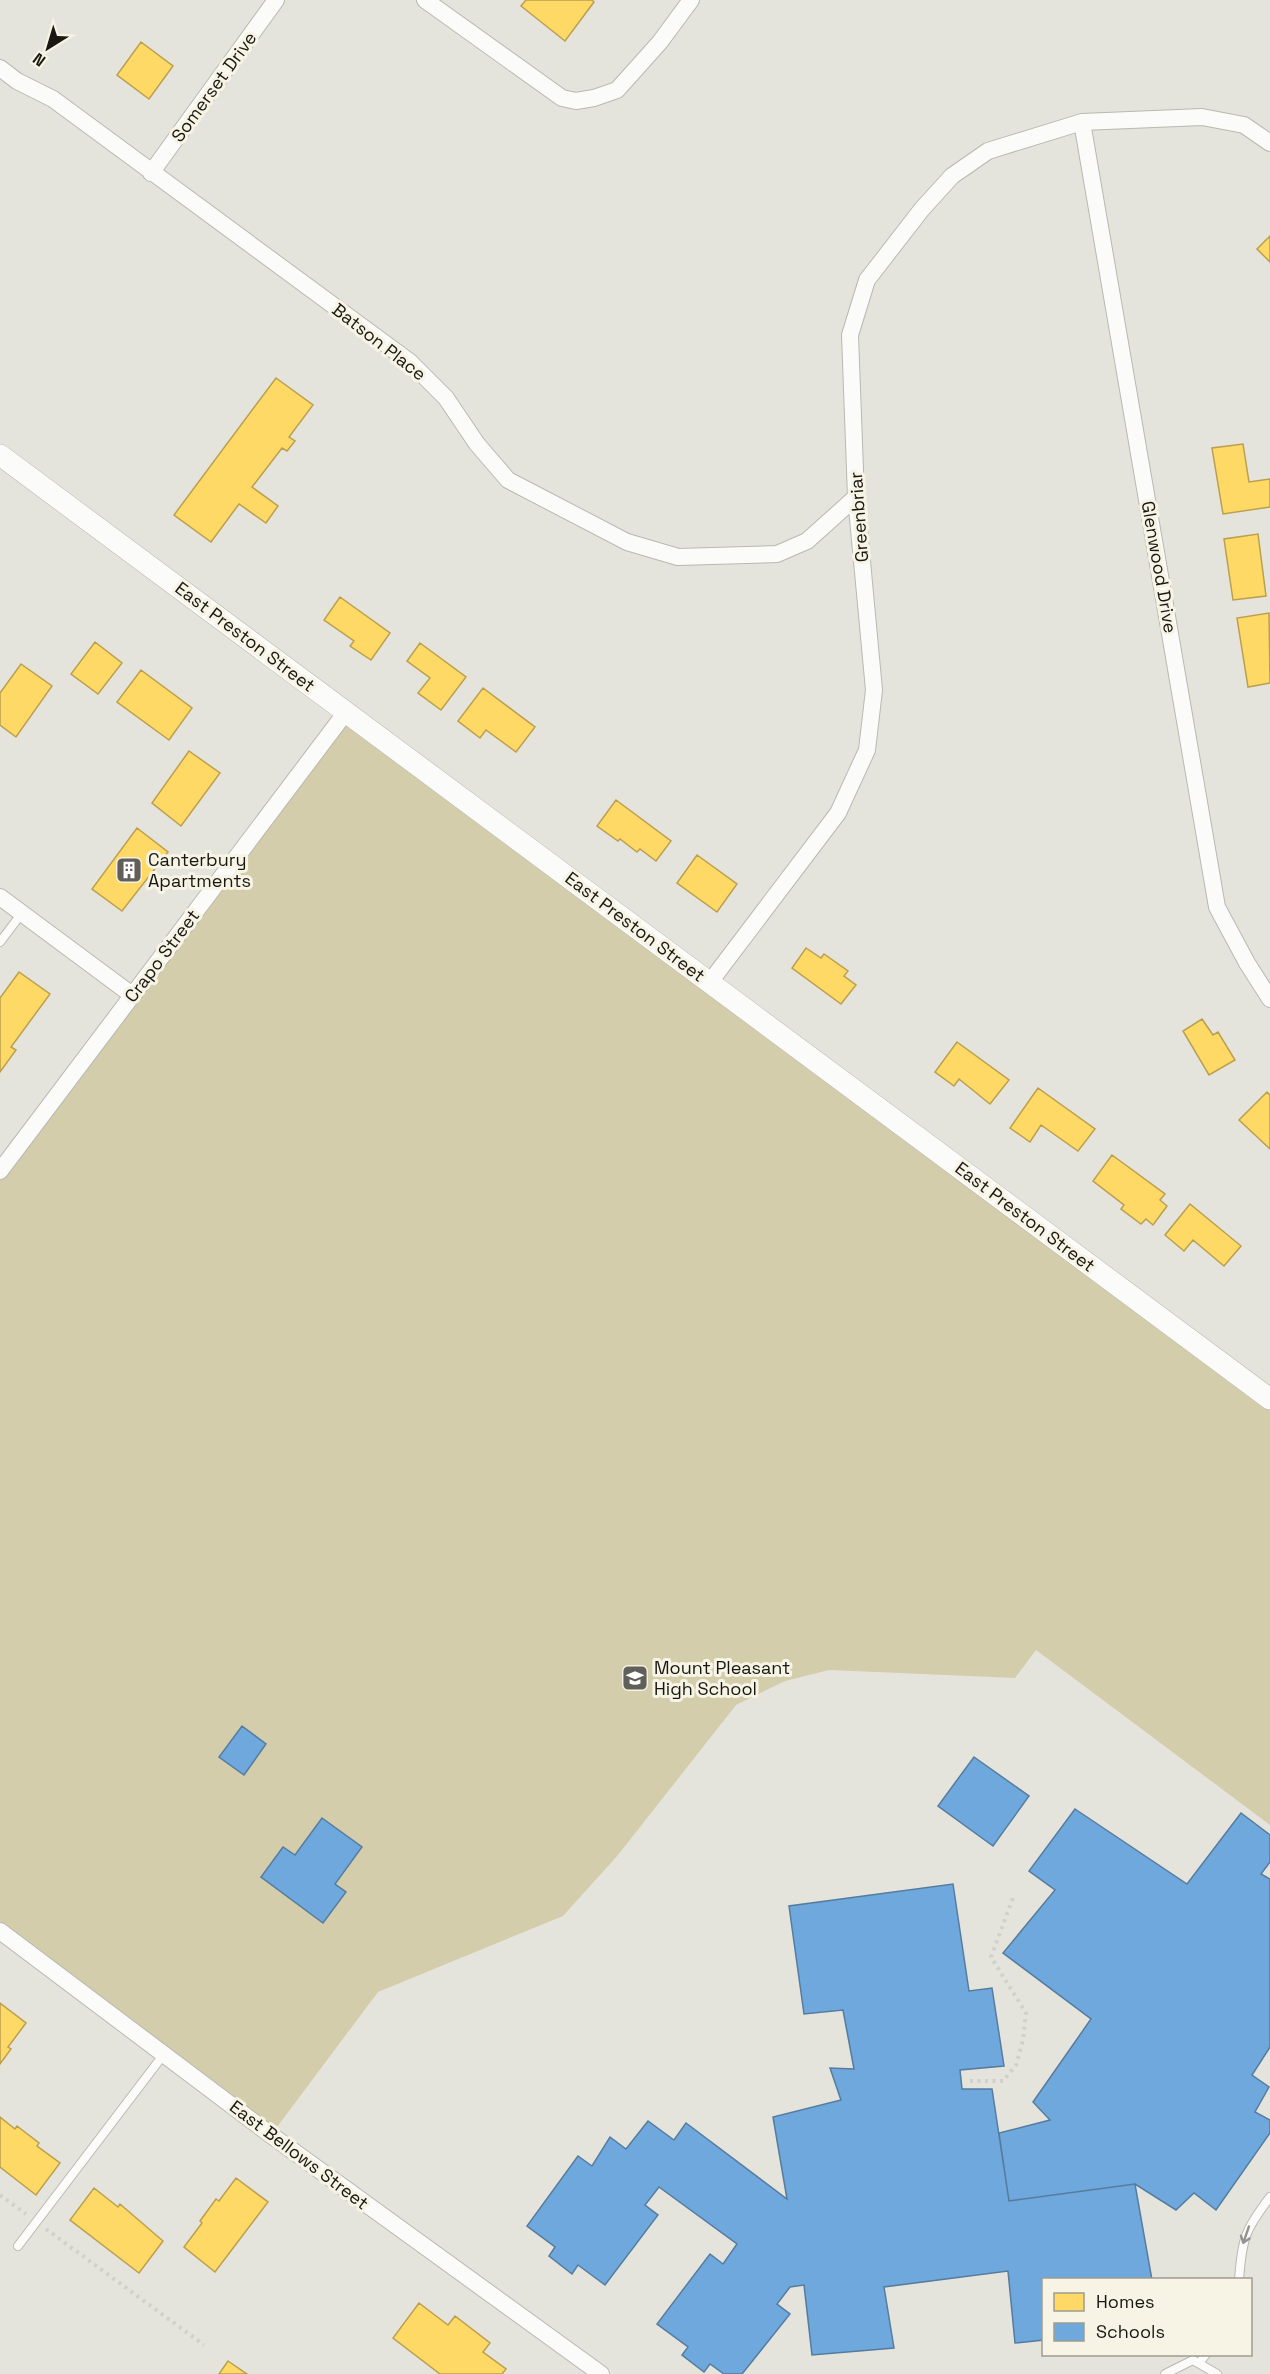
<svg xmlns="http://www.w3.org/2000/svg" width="1270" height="2374" font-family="'Space Grotesk',sans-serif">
	<rect width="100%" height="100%" fill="#e5e4dc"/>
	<path fill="#d4cdab" d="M346 712 1270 1399V1825L1036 1650 1015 1678 829 1670 785 1681 736 1705 618 1855 563 1916 378 1992 271 2135 0 1934V1171Z"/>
	<path fill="#ffd966" stroke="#ba9f4d" stroke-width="1.5" d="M526 0H592L594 2 565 41 521 6Z
		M141 42 173 66 149 99 117 75Z
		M1270 236V262L1257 249Z
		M276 378 313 405 289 437 295 441 287 451 282 448 252 487 278 506 266 523 239 504 211 542 174 515Z
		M1243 444 1249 482 1270 479V507L1223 514 1212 448Z
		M1258 534 1266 596 1233 600 1224 539Z
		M340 597 390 633 371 660 350 646 354 641 324 620Z
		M1269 613 1270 683 1248 687 1237 618Z
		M95 642 122 663 98 694 71 674Z
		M420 643 466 677 441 710 418 693 430 678 407 661Z
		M21 664 52 686 16 737 0 725V693Z
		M141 670 192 708 169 740 117 702Z
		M483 688 535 727 516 752 486 730 480 738 458 721Z
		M189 751 220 773 181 826 152 803Z
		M616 800 671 841 656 861 640 849 637 852 620 839 618 841 597 826Z
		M137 828 168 852 122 911 92 889Z
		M697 855 737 884 717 912 677 883Z
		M806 948 821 958 824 954 848 971 844 976 856 985 841 1004 792 968Z
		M19 972 50 994 11 1047 16 1050 0 1072V998Z
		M1202 1019 1213 1035 1218 1032 1235 1060 1209 1075 1183 1031Z
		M957 1042 1009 1080 990 1104 959 1079 954 1086 935 1072Z
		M1038 1088 1095 1129 1078 1151 1041 1125 1030 1142 1010 1128Z
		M1267 1092 1270 1095V1149L1239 1120Z
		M1112 1155 1165 1194 1160 1200 1167 1206 1153 1225 1146 1219 1141 1224 1121 1209 1124 1205 1093 1181Z
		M1190 1204 1241 1246 1224 1266 1193 1240 1184 1251 1165 1235Z
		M0 2003 26 2023 8 2047 11 2049 0 2064Z
		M0 2117 15 2129 17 2126 39 2143 37 2146 60 2163 36 2195 0 2167Z
		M236 2178 268 2202 215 2272 184 2247 202 2223 200 2221 216 2199 219 2201Z
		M94 2188 118 2207 120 2204 163 2241 139 2273 70 2220Z
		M419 2303 448 2325 455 2316 490 2343 483 2352 506 2369 502 2374H440L393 2338Z
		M228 2361 247 2374H219Z"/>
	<path fill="#6fa8dc" stroke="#557c9f" stroke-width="1.5" d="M242 1726 266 1744 244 1775 219 1757Z
		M974 1757 1029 1796 993 1846 938 1806Z
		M1075 1809 1187 1884 1241 1813 1270 1835V1862L1261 1874 1270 1879V2047L1252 2075 1269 2087 1255 2112 1270 2120V2133L1216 2210 1194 2193 1176 2210 1135 2184 1009 2201 999 2133 1050 2120 1033 2102 1091 2019 1003 1953 1055 1890 1029 1871Z
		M322 1818 362 1847 335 1884 346 1892 323 1923 261 1877 283 1847 295 1855Z
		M953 1884 969 1991 992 1988 1004 2066 960 2070 962 2089H992L1009 2201 1135 2184 1152 2280H1044V2340L1015 2343 1008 2271 884 2287 894 2348 812 2355 804 2285 790 2287 777 2304 790 2314 742 2374H724L710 2364 704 2372 682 2355 688 2347 657 2324 710 2254 723 2264 737 2244 659 2187 645 2205 658 2215 605 2285 578 2265 572 2274 549 2256 555 2247 527 2226 578 2156 592 2166 610 2137 626 2149 648 2121 674 2140 686 2123 787 2199 773 2117 841 2100 830 2068 854 2069 843 2010 804 2014 789 1906Z"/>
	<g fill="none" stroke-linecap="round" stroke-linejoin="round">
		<defs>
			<path id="service" d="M0 942 22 913
				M18 2246 164 2054
				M1239 2280C1242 2238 1245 2230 1270 2197
				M1200 2362 1206 2354
				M1165 2374 1193 2360 1217 2374"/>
			<path id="minor" d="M425 0 562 98 576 101 594 98 617 90 660 42 691 0
				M0 68 17 81 53 99 410 362 446 398 477 444 508 480 627 542 678 557 777 554 807 541 856 497
				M1082 122 1217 907 1247 963 1270 999
				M151 173 276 0
				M0 897 132 995
				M710 982 838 813 867 750 874 690 856 497 850 335 867 280 922 209 952 176 988 151 1082 122 1202 117 1244 125 1270 143
				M0 1171 346 712
				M0 1931 271 2135 601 2374"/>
			<path id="tertiary" d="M0 455 1270 1399"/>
		</defs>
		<use href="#service" stroke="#b9b8b2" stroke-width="10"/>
		<use href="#minor" stroke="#b9b8b2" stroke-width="18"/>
		<use href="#tertiary" stroke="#b9b8b2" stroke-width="22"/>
		<path stroke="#d0d0cd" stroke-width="4" stroke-dasharray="3 4.5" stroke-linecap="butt" d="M970 2081H1003L1016 2065 1023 2040 1026 2013 991 1957 1014 1895
			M0 2195 26 2214
			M46 2229 204 2345"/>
		<use href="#service" stroke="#fbfbfa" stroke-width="8"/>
		<use href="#minor" stroke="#fbfbfa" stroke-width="16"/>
		<use href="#tertiary" stroke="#fbfbfa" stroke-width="21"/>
	</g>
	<defs><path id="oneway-shaft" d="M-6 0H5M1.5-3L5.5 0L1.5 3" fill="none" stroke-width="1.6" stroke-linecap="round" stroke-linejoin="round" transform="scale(1.5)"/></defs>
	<use stroke="#959492" href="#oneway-shaft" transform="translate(1246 2235) rotate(109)"/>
	<defs>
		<symbol id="building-square" viewBox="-11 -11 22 22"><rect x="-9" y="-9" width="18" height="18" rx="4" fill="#605f59" stroke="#f7f4e5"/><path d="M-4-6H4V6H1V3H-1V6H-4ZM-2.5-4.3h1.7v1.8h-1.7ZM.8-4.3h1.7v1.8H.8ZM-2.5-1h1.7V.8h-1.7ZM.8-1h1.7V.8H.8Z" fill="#fff"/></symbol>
		<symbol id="school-square" viewBox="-11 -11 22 22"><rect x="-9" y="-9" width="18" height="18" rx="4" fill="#605f59" stroke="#f7f4e5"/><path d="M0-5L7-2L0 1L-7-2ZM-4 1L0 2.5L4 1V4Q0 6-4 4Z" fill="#fff"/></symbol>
	</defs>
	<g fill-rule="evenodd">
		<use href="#building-square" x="114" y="855" width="30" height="30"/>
		<use href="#school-square" x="620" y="1663" width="30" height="30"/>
	</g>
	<g text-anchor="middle" stroke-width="6" stroke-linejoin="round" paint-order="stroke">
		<g font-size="18" fill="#181712" stroke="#f7f4e5">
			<text transform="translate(214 87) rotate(-54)" y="6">Somerset Drive</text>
			<text transform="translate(379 342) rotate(38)" y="6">Batson Place</text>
			<text transform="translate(859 517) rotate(-94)" y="6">Greenbriar</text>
			<text transform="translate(1159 567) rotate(80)" y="6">Glenwood Drive</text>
			<text transform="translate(245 637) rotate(37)" y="6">East Preston Street</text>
			<text transform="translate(635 927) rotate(37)" y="6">East Preston Street</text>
			<text transform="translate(162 956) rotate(-53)" y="6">Crapo Street</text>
			<text transform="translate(1025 1217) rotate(37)" y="6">East Preston Street</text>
			<text transform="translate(299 2155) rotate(37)" y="6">East Bellows Street</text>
		</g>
		<g font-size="18" fill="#181712" stroke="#f7f4e5" text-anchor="start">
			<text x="148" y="866">Canterbury<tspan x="148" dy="21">Apartments</tspan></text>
			<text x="654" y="1674">Mount Pleasant<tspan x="654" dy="21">High School</tspan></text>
		</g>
	</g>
	<rect x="1042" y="2278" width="210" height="78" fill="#f7f4e5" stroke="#9e9c91" stroke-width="1.5"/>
	<rect x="1054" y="2293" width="30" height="18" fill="#ffd966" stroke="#9e9c91" stroke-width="1.5"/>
	<text x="1096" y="2308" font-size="18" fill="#181712">Homes</text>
	<rect x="1054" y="2323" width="30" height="18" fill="#6fa8dc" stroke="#9e9c91" stroke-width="1.5"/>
	<text x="1096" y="2338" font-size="18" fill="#181712">Schools</text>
	<g transform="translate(48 48) rotate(217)" stroke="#f7f4e5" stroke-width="4.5" paint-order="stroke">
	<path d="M0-4.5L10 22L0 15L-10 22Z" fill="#181712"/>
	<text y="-9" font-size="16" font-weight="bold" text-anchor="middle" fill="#181712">N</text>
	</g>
</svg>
